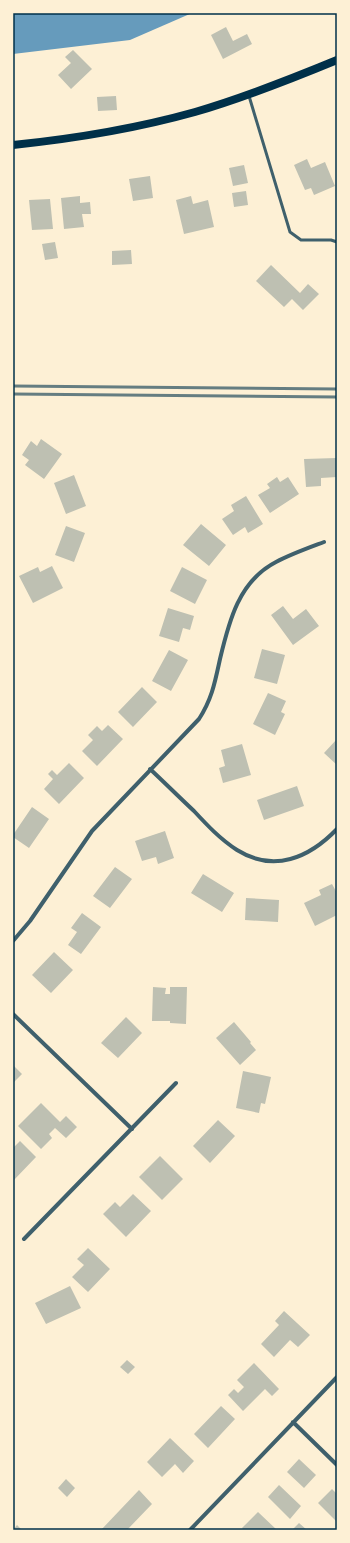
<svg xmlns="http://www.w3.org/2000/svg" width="350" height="1543" font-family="'Libre Baskerville',serif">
	<rect width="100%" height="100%" fill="#fdf0d5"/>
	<path fill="#669bbc" d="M13 13H192L130 40 13 54Z"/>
	<path fill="#bec0b2" d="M226 27 233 41 247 34 252 44 223 59 211 35Z
		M73 50 92 69 71 89 58 75 71 63 65 57Z
		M116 96 117 110 98 111 97 97Z
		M307 159 311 168 325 162 335 186 314 195 311 188 305 190 294 165Z
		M244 165 248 183 233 186 229 168Z
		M150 176 153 198 133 201 129 179Z
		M246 191 248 205 234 207 232 193Z
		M80 196V203L90 202 91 214H82L84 227 64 229 61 198Z
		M191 196 193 204 208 200 214 227 184 234 176 200Z
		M50 199 53 229 32 230 29 200Z
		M55 242 58 258 45 260 42 244Z
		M131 250 132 264 112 265V251Z
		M271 265 300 293 308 284 319 294 303 310 292 299 284 307 256 281Z
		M41 439 62 454 44 479 25 465 29 460 22 455 31 441 37 446Z
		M336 458 337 477 321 478V486L306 487 304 459Z
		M74 475 86 506 66 514 54 483Z
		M277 477 280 482 288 477 299 494 270 513 258 495 270 488 267 484Z
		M246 496 263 524 248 533 245 527 233 535 222 519 234 511 231 505Z
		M201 524 226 545 209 566 183 545Z
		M66 526 85 533 74 562 55 555Z
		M52 566 63 588 33 603 19 576 38 567 40 572Z
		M182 567 207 580 195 604 170 591Z
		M283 606 293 619 306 609 319 626 293 645 271 615Z
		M168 608 194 616 190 630 183 628 179 642 159 636Z
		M262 649 285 655 277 684 254 678Z
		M169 650 188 660 171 691 152 681Z
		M142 687 157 702 133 727 118 712Z
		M268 693 286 701 281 712 285 714 275 735 253 724Z
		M108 725 123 739 97 766 82 751 93 740 88 735 97 726 102 731Z
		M337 739V765L324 753Z
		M242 744 251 775 223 783 219 768 225 766 221 750Z
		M69 763 84 778 59 804 44 789 53 779 48 774 52 770 57 775Z
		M297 786 304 806 264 820 257 800Z
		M32 807 49 819 29 848 13 837V835Z
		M165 831 174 858 158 864 156 857 142 861 135 841Z
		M115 867 132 879 110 908 93 896Z
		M203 874 234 893 222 912 191 893Z
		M332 884 337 893V915L315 926 304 903 321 895 319 890Z
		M246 898 279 900 278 922 245 920Z
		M82 913 101 927 81 954 68 945 77 932 71 928Z
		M54 952 73 970 51 993 32 975Z
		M153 987 166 988 165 994H170V987H187L186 1024 170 1023V1021H152Z
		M126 1017 142 1033 118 1058 101 1043Z
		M234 1022 251 1042 250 1043 256 1050 240 1065 216 1038Z
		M13 1065 22 1074 13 1083Z
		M243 1071 271 1077 265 1104 261 1103 259 1113 236 1108Z
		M41 1103 60 1122 66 1116 77 1127 66 1138 55 1128 49 1134 52 1138 41 1149 18 1126Z
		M218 1120 235 1136 210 1163 193 1146Z
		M20 1141 36 1157 13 1181V1148Z
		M160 1156 183 1179 162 1200 139 1177Z
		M133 1194 151 1211 126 1237 103 1214 115 1202 120 1207Z
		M88 1248 110 1269 88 1292 72 1277 84 1265 77 1259Z
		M70 1286 81 1308 46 1324 35 1303Z
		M284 1311 310 1335 298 1347 290 1340 274 1357 261 1344 279 1325 275 1321Z
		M127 1360 135 1367 128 1374 120 1367Z
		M254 1363 279 1389 272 1396 265 1389 243 1411 228 1395 234 1389 238 1393 244 1387 237 1380Z
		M221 1406 235 1419 208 1448 194 1434Z
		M170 1438 194 1461 183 1473 175 1464 162 1477 147 1462Z
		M299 1459 316 1475 304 1488 287 1472Z
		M66 1479 75 1488 67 1497 58 1488Z
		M279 1485 301 1506 290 1519 268 1497Z
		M332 1489 337 1494 336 1521 318 1503Z
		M139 1490 152 1504 127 1530H101Z
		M258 1512 277 1530H244L242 1528Z
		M299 1523 307 1530H292Z
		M17 1525 22 1530H13Z"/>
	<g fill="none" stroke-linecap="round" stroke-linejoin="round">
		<path stroke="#3f606c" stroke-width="3" d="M249 96 290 232 301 240H331L337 242"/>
		<path stroke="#3f606c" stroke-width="4" d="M150 769C165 783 179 797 194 811 207 825 220 839 237 850 274 873 309 858 337 829
			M13 941 30 921 92 831 199 719C212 699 215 682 220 659 229 621 239 581 276 562 291 554 308 548 324 542
			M13 1014 132 1129
			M24 1239 176 1083
			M293 1422 337 1465
			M190 1530 337 1377"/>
		<path stroke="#003049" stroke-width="8" d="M13 145C71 139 138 128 195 112 243 98 291 79 337 60"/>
		<path stroke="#657d81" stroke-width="3" d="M13 386 337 389
			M13 394 337 397"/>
	</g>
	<rect width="350" height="1543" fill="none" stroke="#fdf0d5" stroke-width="28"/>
	<rect x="14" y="14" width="322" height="1515" fill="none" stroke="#003049" stroke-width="1.5"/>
</svg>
